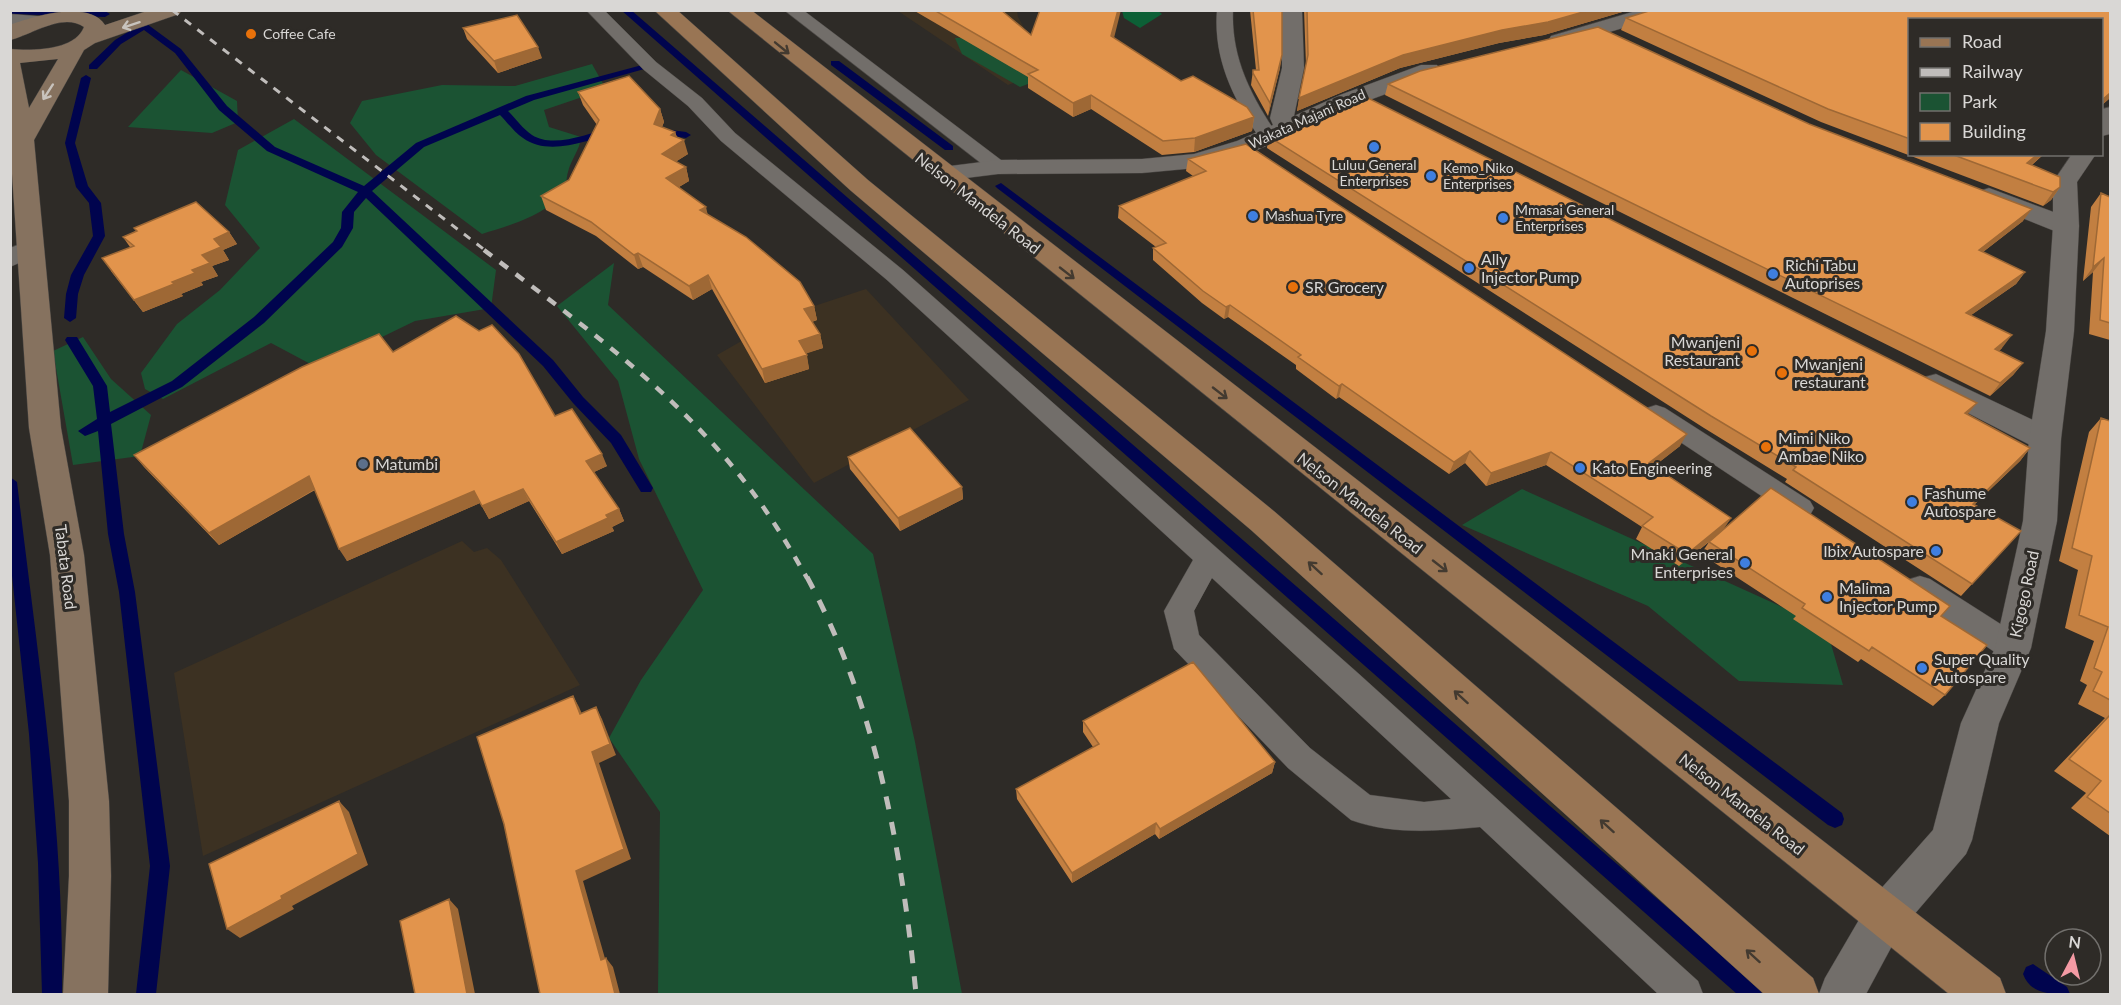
<svg xmlns="http://www.w3.org/2000/svg" width="2121" height="1005" font-family="Lato,sans-serif">
	<rect width="100%" height="100%" fill="#2e2b27"/>
	<path fill="#3c3122" d="M898 11H1017L1018 17 1048 70 1008 85Z
		M866 289 969 400 814 483 717 355 787 315Z
		M462 541 474 552 487 548 501 560 580 685 203 856 174 673Z"/>
	<path fill="#1b5333" d="M955 38H965L1065 70 1020 87 962 54Z
		M592 64 606 89 544 110 549 127 581 137C580 150 571 159 568 172 566 178 567 185 564 190 547 216 510 225 482 234L376 155 350 123 362 101 442 85 515 86Z
		M181 70 237 101 238 122 212 133 128 127Z
		M294 119 496 270 491 308 415 321 318 368 271 343 163 399 145 389 141 373 177 324 220 290 260 248 225 205 238 150Z
		M614 263 608 305 873 554 915 742 962 994H658L660 812 609 738 641 680 703 590 639 459 618 381 557 306Z
		M83 337 111 379 151 415 140 456 73 465 53 351Z
		M1522 489 1826 627 1843 685 1739 681 1648 606 1462 525Z"/>
	<path fill="#0c6036" d="M1122 11H1158L1162 14 1140 28 1124 18Z"/>
	<g fill="none" stroke-linecap="round" stroke-linejoin="round">
		<path fill="#00044e" fill-rule="evenodd" d="M10 10 105 11 110 14 105 17 10 14Z
			M621 10H631L1759 987 1762 994H1737Z
			M141 24H147L181 49 227 106 275 147 364 186 416 143 526 96 646 64 655 66 534 100 508 111C516 119 523 129 532 135 554 149 588 133 611 128L616 131 615 133C588 140 549 157 523 138 514 132 507 122 500 115L424 147 372 191 553 360 583 397 621 435 653 488 651 492H641L611 443 573 403 543 366 366 198 354 212 353 228 342 247 264 323 182 387 111 424 124 534 135 592 170 866 156 994H136L150 866 119 592 108 534 98 431 85 436 78 431 97 419 93 386 65 340 67 337H77L107 386 110 412 172 381 254 317 333 242 341 228 342 212 358 192 267 151 219 110 175 53 144 30 121 44 97 69H89V65L115 40Z
			M831 61H839L953 146V150H945L831 65Z
			M86 75 91 78 75 143 88 186 101 203 105 236 84 275 78 294 76 318 70 322 64 318 66 294 71 275 93 236 89 203 76 187 65 143 81 78Z
			M656 128 686 132 691 135 686 138 652 133 651 131Z
			M1001 183 1842 813 1844 819 1842 825 1835 828 1828 825 997 188 995 186Z
			M10 477 17 482C37 651 64 823 62 994H42L38 863 29 734 10 557Z
			M2033 964 2067 987 2070 994C2051 994 2031 995 2023 974L2026 967Z"/>
		<defs>
			<path id="service" d="M586 10H604L656 62 702 98 735 133 903 270 1359 674 1698 981 1703 994H1658L1480 827C1438 831 1392 835 1351 820L1288 768 1174 649 1164 611 1193 560 887 280 721 141 688 106 644 70ZM1212 578 1451 799 1424 802 1370 795 1310 748 1199 635 1194 611Z
				M784 10H803L1005 163 1008 167 1005 171H991Z
				M1217 10H1233C1231 59 1252 97 1278 136L1275 140H1261C1234 100 1213 60 1217 10Z
				M1656 405 1665 408 1810 501 1814 508 1810 515 1800 518 1790 515 1647 420 1643 414 1647 408Z
				M1920 576 1930 579 2024 639 2028 648 2024 657 2013 660 2002 657 1910 595 1906 587 1910 579Z"/>
			<path id="minor" d="M1282 10H1302L1304 68 1294 116 1340 95 1421 65H1437L1440 70 1437 75 1356 105 1255 151 1196 168 1142 173 998 174 942 181 933 179 930 174 933 169 942 167 998 160 1142 159 1194 154 1237 141 1273 125 1270 118 1282 68Z
				M1639 10H1673L1670 14 1559 47 1551 46 1548 41 1551 36Z
				M1989 188 2075 220 2079 226 2075 232 2066 234 2057 232 1980 201 1976 196 1980 191Z
				M30 240 39 242 43 248 39 254 10 267V248Z
				M1936 374 2056 431 2061 439 2056 447 2045 450 2034 447 1925 391 1921 384 1925 377Z"/>
			<path id="tertiary" d="M10 14 50 17 53 21 50 25 10 26Z
				M2110 107V134L2102 136V109Z
				M2072 154H2096L2077 182 2079 226 2074 331 2061 439 2057 521 2031 648 1999 723 1972 840 1966 854 1900 931 1866 994H1819L1825 978 1870 901 1933 830 1961 723 1995 648 2023 521 2029 439 2046 331 2053 226V182Z"/>
			<path id="secondary" d="M150 10H182L179 14 95 43 84 50 34 140 61 428 84 555 109 801 111 876 108 994H63L69 876V801L50 555 29 428 10 144V49C31 51 75 51 84 27 63 12 31 35 10 40V25C34 16 89 0 105 25ZM58 59 29 108 20 63Z"/>
			<path id="primary" d="M654 10H677L868 180 1275 512 1813 978 1819 994H1764L1251 530 850 190Z
				M727 10H751L2000 978 2006 994H1949Z"/>
		</defs>
		<use href="#service" stroke="#494643" stroke-width="1"/>
		<use href="#minor" stroke="#494643" stroke-width="1"/>
		<use href="#tertiary" stroke="#494643" stroke-width="1"/>
		<use href="#secondary" stroke="#494643" stroke-width="1"/>
		<use href="#primary" stroke="#494643" stroke-width="1"/>
		<use href="#service" fill="#726e6a" fill-rule="evenodd"/>
		<use href="#minor" fill="#726e6a" fill-rule="evenodd"/>
		<use href="#tertiary" fill="#726e6a" fill-rule="evenodd"/>
		<use href="#secondary" fill="#86725f" fill-rule="evenodd"/>
		<use href="#primary" fill="#997554" fill-rule="evenodd"/>
		<path stroke="#c0bdbb" stroke-width="3" stroke-dasharray="8 8" stroke-linecap="butt" d="M172 10 486 251"/>
		<path stroke="#c0bdbb" stroke-width="4.5" stroke-dasharray="10 10" stroke-linecap="butt" d="M484 250C573 318 666 384 737 472 764 505 786 541 807 578"/>
		<path stroke="#c0bdbb" stroke-width="5" stroke-dasharray="13 13" stroke-linecap="butt" d="M807 577C876 705 902 850 916 994"/>
	</g>
	<path fill="#c27f41" d="M913 10H1001L1031 35 1114 38 1181 81 1254 117 1252 131 1194 152 1162 155 1091 109 1073 117 1028 88V77Z
		M1250 10H1281L1280 68 1268 116 1251 85 1253 70H1256Z
		M1304 10H1629L1544 35 1499 43 1400 68 1297 111 1306 65Z
		M2110 10V98L2102 105V20H1910V154H2044L2032 165 2060 187 2051 200 2043 206 1821 122 1621 30 1626 18Z
		M463 28 542 58 498 73 467 39Z
		M1388 84 1809 124 2023 221 1983 252 2025 272 2016 284 1971 315 2002 348 1999 351 2023 363 2013 375 1990 396 1385 95Z
		M578 92 660 109 664 122 662 127 675 132 677 137 688 154 675 162 686 167 689 181 679 187 708 215 814 306 817 320 812 322 820 334 823 348 806 353 809 369 765 383 712 289 693 300 643 267 638 269 596 236 546 210 541 196 569 180 597 125 583 105Z
		M1268 136 1967 415 2030 448 2020 461 1974 505 2021 531 1961 596 1785 482 1787 479 1704 428 1267 148Z
		M1188 159 1680 446 1654 466 1731 518 1723 529 1941 616 1945 695 1933 706 1861 659 1858 662 1793 619 1796 616 1701 554 1709 542 1679 566 1636 539 1642 527 1546 465 1486 486 1465 463 1449 474 1339 397 1336 399 1296 369V365L1228 317 1224 319 1202 303 1153 260V248L1156 247 1118 218 1119 206 1193 176 1186 171Z
		M2101 193 2110 197V196V340L2089 334 2093 272 2083 281 2091 207Z
		M134 228 229 232 237 244 223 250 229 260 212 266 218 276 201 282 203 285 181 294 183 296 143 312 111 271 130 247 123 237 136 231Z
		M393 352 555 416 607 466 594 472 619 509 624 521 612 527 614 531 562 554 529 501 489 519 480 503 347 561 315 490 219 545 144 467 134 455Z
		M2101 418 2110 421V836L2071 808 2086 793 2054 771 2105 718 2078 704 2087 685 2080 681 2094 641 2065 628 2078 570 2059 561 2089 432Z
		M848 457 962 487 963 499 900 531 850 469Z
		M1083 721 1275 762 1272 773 1159 839 1155 834 1072 883 1017 799 1016 789 1093 747 1083 732Z"/>
	<path fill="#9e6835" d="M1118 10H1121L1111 50V36Z
		M1590 10H1629L1544 35 1499 43 1400 68 1297 111 1299 98 1403 55 1502 30Z
		M538 47 542 58 498 73 494 61Z
		M1282 55 1280 68 1268 116 1270 103Z
		M2110 93V98L2102 105V100Z
		M1091 95V109L1073 117V103Z
		M660 109 664 122 657 137 654 124Z
		M1254 117 1252 131 1194 152 1195 138Z
		M675 132 679 144 684 140 688 154 666 168 662 154 671 135Z
		M2038 154H2044L2018 176 2027 163Z
		M686 167 689 181 670 192 666 178Z
		M2060 187 2051 200 2043 206 2053 192Z
		M706 207 709 220 700 210Z
		M2032 209 2023 221 1970 262 1979 250Z
		M229 232 237 244 223 250 229 260 212 266 218 276 201 282 203 285 181 294 183 296 143 312 134 300 172 282 192 270 202 255 214 239Z
		M638 253 643 267 638 269 634 255Z
		M2104 258 2093 272 2083 281 2093 267Z
		M2025 272 2016 284 1957 325 1966 313Z
		M708 275 712 289 693 300 689 286Z
		M1230 305 1228 317 1224 319 1226 307Z
		M814 306 817 320 807 323 804 309Z
		M820 334 823 348 802 355 799 341Z
		M2012 335 2002 348 1986 361 1995 349Z
		M807 355 809 369 765 383 762 369Z
		M2023 363 2013 375 1990 396 2000 383Z
		M1342 384 1339 397 1336 399 1339 386Z
		M1977 403 1967 415 1965 413Z
		M1687 434 1680 446 1643 475 1649 463Z
		M2030 448 2020 461 1962 516 1973 504Z
		M1470 451 1465 463 1449 474 1454 462Z
		M1551 452 1546 465 1486 486 1491 473Z
		M602 454 607 466 592 473 586 461Z
		M309 476 317 488 219 545 209 533Z
		M962 487 963 499 900 531 898 518Z
		M523 489 529 501 489 519 482 506Z
		M474 491 480 503 347 561 339 549Z
		M619 509 624 521 612 527 614 531 562 554 556 542 606 515Z
		M1731 518 1723 530 1679 566 1687 554Z
		M573 696 579 707 587 726 580 714Z
		M596 707 602 719 616 755 599 763 631 859 583 881 608 969 601 960 576 871 592 752Z
		M1275 762 1272 773 1159 839 1160 829Z
		M339 801 349 812 368 865 292 906 294 909 240 938 227 929 281 896Z
		M1156 823 1155 834 1072 883V873Z
		M449 899 458 909 475 994H467Z
		M606 958 613 967 620 994H615Z"/>
	<path fill="#e2944c" stroke="#9e6835" stroke-width="1.5" d="M934 10H1001L1031 35 1040 10H1118L1111 36 1181 81 1193 76 1247 107 1254 117 1195 138 1163 141 1091 95 1073 103 1028 74 1038 70Z
		M1253 10H1282V55L1270 103 1253 73V70H1259Z
		M1307 10H1590L1548 22 1502 30 1403 55 1299 98 1308 55Z
		M1652 10H2110V93L2102 100V20H1910V139L1828 109 1626 18Z
		M517 15 538 47 494 61 463 28Z
		M1598 27 1809 124 2032 209 1979 250 2025 272 1966 313 2012 335 1995 349 2023 363 2000 383 1388 84 1420 71Z
		M629 76 660 109 654 124 675 132 671 135 684 140 662 154 686 167 666 178 706 207 700 210 746 237 800 282 814 306 804 309 820 334 799 341 807 355 762 369 708 275 689 286 638 253 634 255 591 222 541 196 569 180 599 120 578 92Z
		M1362 95 1977 403 1965 413 2030 448 1973 504 2021 531 1972 584 1793 470 1796 467 1711 416 1268 136Z
		M1246 144 1687 434 1649 463 1731 518 1687 554 1642 526 1653 517 1551 452 1491 473 1470 451 1454 462 1342 384 1339 386 1298 357 1301 355 1230 305 1226 307 1203 291 1153 248 1166 243 1119 206 1206 171 1188 159Z
		M1951 154H2038L2027 163 2060 177V187L2053 192Z
		M2101 193 2110 197V323L2100 320 2104 258 2093 267Z
		M196 202 229 232 214 239 221 247 202 255 210 263 192 270 195 273 172 282 174 284 134 300 102 258 134 246 123 237 137 231 134 228Z
		M456 316 479 331 492 325 519 354 555 416 572 409 602 454 586 461 619 509 606 515 608 518 556 542 523 489 482 506 474 491 339 549 309 476 209 533 134 455 302 367 379 334 393 352Z
		M2101 418 2110 421V700L2093 691 2102 672 2094 668 2108 627 2079 615 2092 556 2072 548Z
		M910 428 962 487 898 518 848 457Z
		M1771 488 1950 606 1941 616 1987 645 1945 695 1872 647 1869 651 1802 608 1805 604 1709 542Z
		M1193 662 1275 762 1160 829 1156 823 1072 873 1016 789 1099 744 1083 721Z
		M573 696 580 714 596 707 610 744 592 752 624 849 576 871 601 960 606 958 615 994H540L504 824 477 737Z
		M2110 715V813L2087 797 2101 781 2069 759Z
		M339 801 358 854 281 896 282 899 227 929 209 864Z
		M449 899 467 994H415L400 921Z"/>
	<defs><path id="oneway-shaft" d="M-6 0H5M1.5-3L5.5 0L1.5 3" fill="none" stroke-width="1.6" stroke-linecap="round" stroke-linejoin="round" transform="scale(1.5)"/></defs>
	<g stroke="#c8c3bd">
		<use href="#oneway-shaft" transform="translate(131 25) rotate(162)"/>
		<use href="#oneway-shaft" transform="translate(48 92) rotate(123)"/>
	</g>
	<g stroke="#433a30">
		<use href="#oneway-shaft" transform="translate(782 48) rotate(39)"/>
		<use href="#oneway-shaft" transform="translate(1067 273) rotate(38)"/>
		<use href="#oneway-shaft" transform="translate(1220 393) rotate(38)"/>
		<use href="#oneway-shaft" transform="translate(1440 566) rotate(38)"/>
		<use href="#oneway-shaft" transform="translate(1315 568) rotate(-138)"/>
		<use href="#oneway-shaft" transform="translate(1461 697) rotate(-138)"/>
		<use href="#oneway-shaft" transform="translate(1607 826) rotate(-138)"/>
		<use href="#oneway-shaft" transform="translate(1753 956) rotate(-138)"/>
	</g>
	<g fill="#e8710a" stroke="#2e2b27" stroke-width="2">
		<circle cx="251" cy="34" r="6"/>
		<circle cx="1293" cy="287" r="6"/>
		<circle cx="1752" cy="351" r="6"/>
		<circle cx="1782" cy="373" r="6"/>
		<circle cx="1766" cy="447" r="6"/>
	</g>
	<g fill="#3f7fe0" stroke="#2e2b27" stroke-width="2">
		<circle cx="1374" cy="147" r="6"/>
		<circle cx="1431" cy="176" r="6"/>
		<circle cx="1253" cy="216" r="6"/>
		<circle cx="1503" cy="218" r="6"/>
		<circle cx="1469" cy="268" r="6"/>
		<circle cx="1773" cy="274" r="6"/>
		<circle cx="1580" cy="468" r="6"/>
		<circle cx="1912" cy="502" r="6"/>
		<circle cx="1936" cy="551" r="6"/>
		<circle cx="1745" cy="563" r="6"/>
		<circle cx="1827" cy="597" r="6"/>
		<circle cx="1922" cy="668" r="6"/>
	</g>
	<circle fill="#5c6f8a" stroke="#2e2b27" stroke-width="2" cx="363" cy="464" r="6"/>
	<g text-anchor="middle" stroke-width="6" stroke-linejoin="round" paint-order="stroke">
		<g font-size="14" fill="#d9d7d5" stroke="#2e2b27" text-anchor="start">
			<text x="263" y="39">Coffee Cafe</text>
			<text x="1374" y="170" text-anchor="middle">Luluu General<tspan x="1374" dy="16">Enterprises</tspan></text>
			<text x="1443" y="173">Kemo_Niko<tspan x="1443" dy="16">Enterprises</tspan></text>
			<text x="1515" y="215">Mmasai General<tspan x="1515" dy="16">Enterprises</tspan></text>
			<text x="1265" y="221">Mashua Tyre</text>
		</g>
		<g font-size="14" fill="#d9d7d5" stroke="#2e2b27">
			<text transform="translate(1307 119) rotate(-24)" y="5">Wakata Majani Road</text>
		</g>
		<g font-size="16" fill="#d9d7d5" stroke="#2e2b27">
			<text transform="translate(978 203) rotate(38)" y="6">Nelson Mandela Road</text>
			<text transform="translate(1360 503) rotate(38)" y="6">Nelson Mandela Road</text>
			<text transform="translate(66 567) rotate(83)" y="6">Tabata Road</text>
			<text transform="translate(2024 594) rotate(-78)" y="6">Kigogo Road</text>
			<text transform="translate(1742 804) rotate(38)" y="6">Nelson Mandela Road</text>
		</g>
		<g font-size="16" fill="#d9d7d5" stroke="#2e2b27" text-anchor="start">
			<text x="1481" y="265">Ally<tspan x="1481" dy="18">Injector Pump</tspan></text>
			<text x="1785" y="271">Richi Tabu<tspan x="1785" dy="18">Autoprises</tspan></text>
			<text x="1305" y="293">SR Grocery</text>
			<text x="1740" y="348" text-anchor="end">Mwanjeni<tspan x="1740" dy="18">Restaurant</tspan></text>
			<text x="1794" y="370">Mwanjeni<tspan x="1794" dy="18">restaurant</tspan></text>
			<text x="1778" y="444">Mimi Niko<tspan x="1778" dy="18">Ambae Niko</tspan></text>
			<text x="375" y="470">Matumbi</text>
			<text x="1592" y="474">Kato Engineering</text>
			<text x="1924" y="499">Fashume<tspan x="1924" dy="18">Autospare</tspan></text>
			<text x="1924" y="557" text-anchor="end">Ibix Autospare</text>
			<text x="1733" y="560" text-anchor="end">Mnaki General<tspan x="1733" dy="18">Enterprises</tspan></text>
			<text x="1839" y="594">Malima<tspan x="1839" dy="18">Injector Pump</tspan></text>
			<text x="1934" y="665">Super Quality<tspan x="1934" dy="18">Autospare</tspan></text>
		</g>
	</g>
	<rect width="2121" height="1005" fill="none" stroke="#d9d7d5" stroke-width="24"/>
	<rect x="1908" y="18" width="195" height="138" fill="#2e2b27" stroke="#72706d" stroke-width="1.5"/>
	<rect x="1920" y="38" width="30" height="9" fill="#997554" stroke="#72706d" stroke-width="1.5"/>
	<text x="1962" y="48" font-size="18" fill="#d9d7d5">Road</text>
	<rect x="1920" y="68" width="30" height="9" fill="#c0bdbb" stroke="#72706d" stroke-width="1.5"/>
	<text x="1962" y="78" font-size="18" fill="#d9d7d5">Railway</text>
	<rect x="1920" y="93" width="30" height="18" fill="#1b5333" stroke="#72706d" stroke-width="1.5"/>
	<text x="1962" y="108" font-size="18" fill="#d9d7d5">Park</text>
	<rect x="1920" y="123" width="30" height="18" fill="#e2944c" stroke="#72706d" stroke-width="1.5"/>
	<text x="1962" y="138" font-size="18" fill="#d9d7d5">Building</text>
	<g transform="translate(2073 957) rotate(7)"><circle r="28" fill="#2e2b27" stroke="#72706d" stroke-width="1.5"/>
	<path d="M0-4.5L10 22L0 15L-10 22Z" fill="#f49aa4"/>
	<text y="-9" font-size="16" font-weight="bold" text-anchor="middle" fill="#d9d7d5">N</text>
	</g>
</svg>
